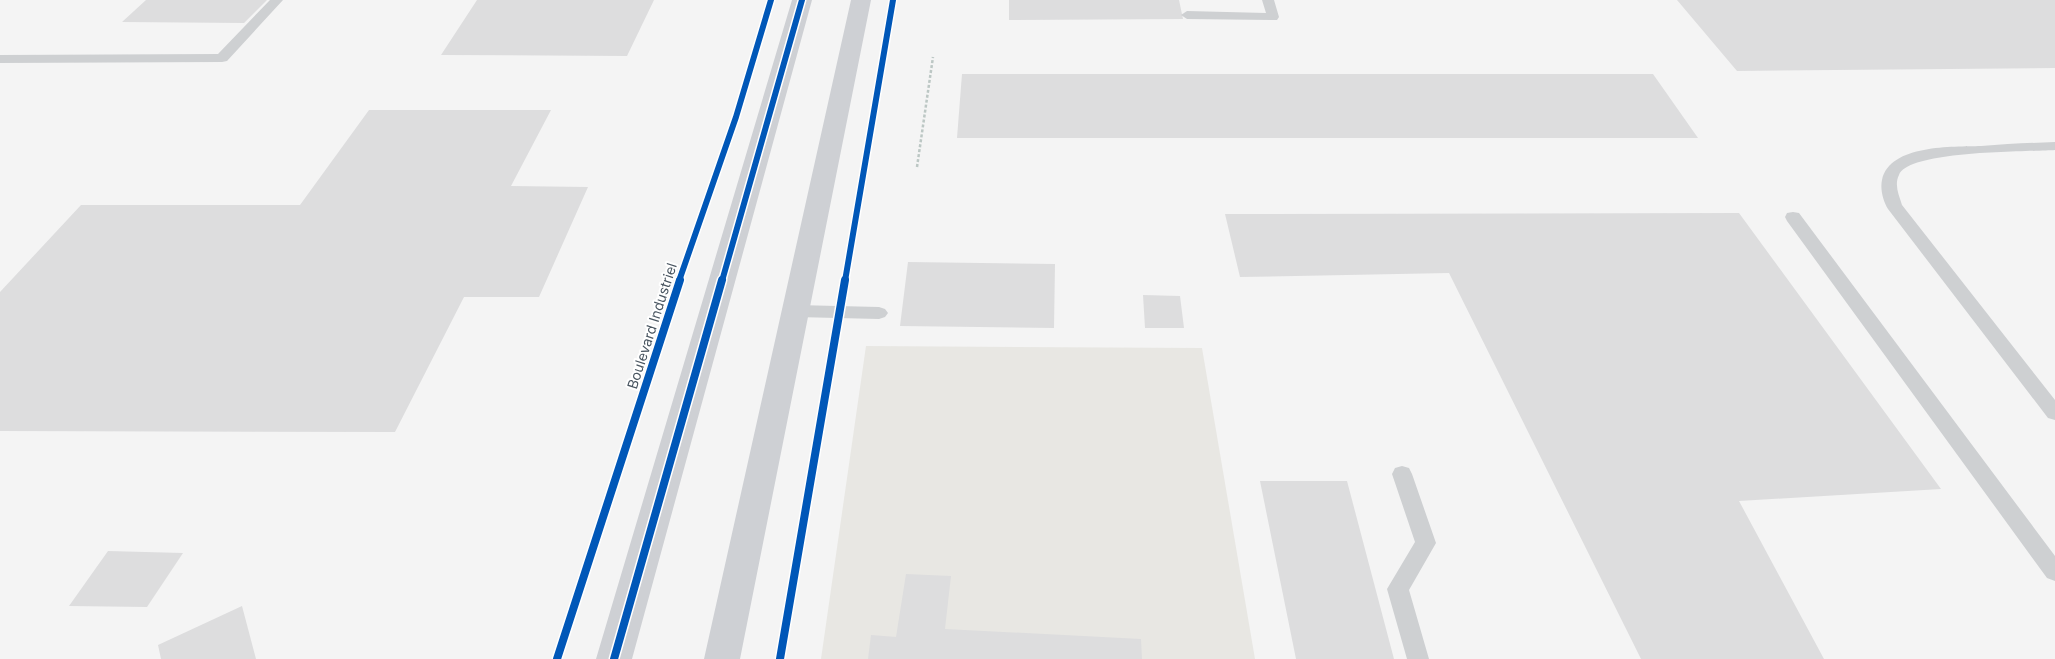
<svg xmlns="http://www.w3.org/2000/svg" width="2055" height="659" font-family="Inter,sans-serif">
	<rect width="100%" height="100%" fill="#f4f4f4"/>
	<path fill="#e8e7e3" d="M866 346 1202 348 1255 659H821Z"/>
	<path fill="#ddddde" d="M146 0H267L244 23 122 22Z
		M477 0H654L627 56 441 55Z
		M1009 0H1179L1183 19 1009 20Z
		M1677 0H2055V68L1737 71Z
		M962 74H1653L1698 138H957Z
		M369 110H551L511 186 588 187 539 297H464L395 432 0 431V292L81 205H300Z
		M1739 213 1941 489 1739 501 1824 659H1641L1449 273 1240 277 1225 214Z
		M908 262 1055 264 1054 328 900 326Z
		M1143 295 1180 296 1184 328H1145Z
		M1260 481H1347L1394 659H1296Z
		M108 551 183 553 147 607 69 606Z
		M906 574 951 576 945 629 1141 639 1142 659H868L871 635 896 637Z
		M242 606 256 659H161L158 645Z"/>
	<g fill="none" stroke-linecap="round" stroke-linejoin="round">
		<path stroke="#bcc7c4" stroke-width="2.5" stroke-dasharray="3 2" stroke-linecap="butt" d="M917 167 933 57"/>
		<path fill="#ced0d2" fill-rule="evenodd" d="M270 0H283L227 61 222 62 0 63V55L218 54Z
			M1262 0H1274L1279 17 1277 20 1187 19 1181 15 1187 11 1266 13Z
			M2055 142V150C2028 152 1909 150 1899 175 1894 185 1899 195 1902 205L2055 400V420L2048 418 1888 209C1883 201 1880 189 1882 180 1890 144 1953 147 1981 146 2006 144 2030 143 2055 142Z
			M1793 212 1799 213 2055 556V581L2047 578 1787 221 1785 217 1787 213Z
			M796 305 879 307 885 309 888 313 885 317 879 319 796 317 790 315 787 311 790 307Z
			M1402 466 1409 468 1412 474 1436 543 1409 590 1429 659H1407L1387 589 1415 542 1392 474 1395 468Z"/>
		<path fill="#ced0d4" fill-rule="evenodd" d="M792 0H812L632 659H596Z
			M851 0H871L740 659H704Z"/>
		<defs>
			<path id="cycleway-far1" d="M679 281 736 117 771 0
				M722 281 802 0
				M845 281 893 0"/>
			<path id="cycleway" d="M557 659 680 280
				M614 659 722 280
				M780 659 845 280"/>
		</defs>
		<use href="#cycleway-far1" stroke="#fff" stroke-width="9"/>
		<use href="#cycleway" stroke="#fff" stroke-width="11"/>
		<use href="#cycleway-far1" stroke="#0057b8" stroke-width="6"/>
		<use href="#cycleway" stroke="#0057b8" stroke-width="8"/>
	</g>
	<g text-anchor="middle" stroke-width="4" stroke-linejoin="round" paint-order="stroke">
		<g font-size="14" fill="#4a5661" stroke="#fff">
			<text transform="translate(652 326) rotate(-72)" y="5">Boulevard Industriel</text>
		</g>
	</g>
</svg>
